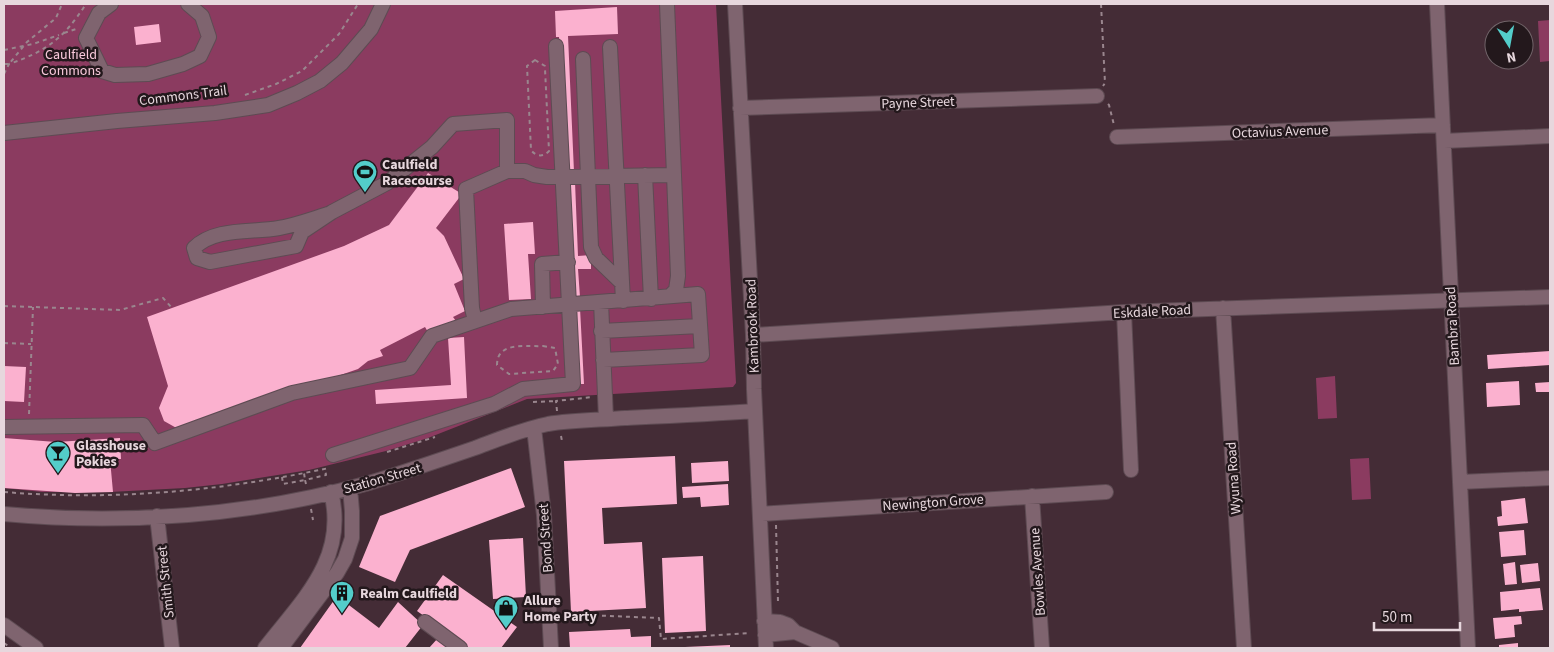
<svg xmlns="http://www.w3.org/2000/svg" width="1554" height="652" font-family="'Source Sans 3',sans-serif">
	<rect width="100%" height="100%" fill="#442c36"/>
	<path fill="#8b3b60" d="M4 4H716L736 383 733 387 527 399 428 438 386 451 309 470 222 484 185 488 110 492H42L4 488Z
		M1550 20V61L1540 62 1538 21Z
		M1335 376 1337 418 1318 419 1316 378Z
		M1369 458 1371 499 1352 500 1350 459Z"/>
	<path fill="#fbb1cf" d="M617 7 618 34 568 36 574 172H565L559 37H556L555 11Z
		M159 24 161 42 136 45 134 27Z
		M428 173 462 194 436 228 444 236 464 279 454 284 465 311 453 317 456 321 428 332 425 327 380 350 383 356 368 361 358 369 180 430 164 421 159 408 168 386 147 317 344 246 389 225Z
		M566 182H575L578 256 591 255V269H578L580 297 571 298Z
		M533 222 535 254H528L531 299 509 300 504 224Z
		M572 308H580L584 384H575Z
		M464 337 467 398 376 404 375 390 451 385 448 338Z
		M1550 351V365L1488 369 1487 355Z
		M4 366 26 367 24 402 4 401Z
		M1519 381 1520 405 1487 407 1486 383Z
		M1550 382V392H1536L1535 383Z
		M4 438 56 442 120 438 121 459H110L113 492 75 493 4 488Z
		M675 456 677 504 602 508 604 544 642 542 646 608 571 612 564 461Z
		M728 461 729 481 692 483 691 463Z
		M511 468 525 507 410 550 395 582 359 567 380 516Z
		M728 484 729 505 701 507 700 497 683 498 682 487Z
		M1525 498 1528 523 1498 526 1497 517 1502 516 1501 501Z
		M1524 530 1526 555 1501 557 1499 532Z
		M523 538 526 597 493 599 489 540Z
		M703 556 706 631 665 633 662 558Z
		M1515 562 1517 584 1505 585 1503 564Z
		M1538 563 1540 581 1522 583 1520 565Z
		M443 575 517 627 501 648H469L417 611Z
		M1540 588 1543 610 1519 612V609L1501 611 1500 592Z
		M337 596 379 628 398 602 423 625 405 648H300Z
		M1521 616 1522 624 1514 625 1515 637 1495 639 1493 618Z
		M630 629 631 637 651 636V648H570L569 632Z
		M438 638 451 648H429Z
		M1518 643V648H1499V645Z
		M730 645V648H685V647Z"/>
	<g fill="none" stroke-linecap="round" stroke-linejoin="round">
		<defs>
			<path id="minor" d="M111 4 99 13 86 38 102 71 115 75 148 74 183 64 200 56 209 37 202 16 188 4
				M667 4 674 175
				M735 4 753 335 754 389 766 648
				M1437 4 1468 648
				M610 47 623 301
				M583 59 591 247 596 258 622 283
				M740 108 1097 96
				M4 133 117 121 215 113 268 105 297 93 320 81 342 63 371 29 383 4
				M1117 137 1443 125
				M1444 141 1550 136
				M645 175 651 299
				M328 214C312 219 296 225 279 228 252 233 215 227 194 248L197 258 210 262 296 246 302 232 332 212 387 183 432 147 453 124 507 120V171
				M601 302 606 419
				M543 307 542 264 568 262
				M1223 308 1244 648
				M1124 312 1131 470
				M475 321 472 308 466 189 507 171H525L534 175 547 177 674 175 678 276 676 290 670 296
				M601 331 700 326
				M753 335 1124 312 1550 297
				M4 427 143 425 155 443 292 393 410 368 432 336 511 309 698 294 702 355 603 360
				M534 428 544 515 551 648
				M333 455 494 404 523 389 573 384 556 46
				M1460 482 1550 478
				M1032 496 1042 648
				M4 514C125 525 252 516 369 483 405 472 440 460 475 448 499 439 523 429 548 424 573 420 599 420 625 418 668 416 712 414 755 411
				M760 514 1106 492
				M157 516 172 648
				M764 621 780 622 788 625 795 632 832 648
				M425 622 460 648
				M4 625 36 648
				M765 635 795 632
				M265 648C302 600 348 559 331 492
				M281 648 337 573 345 559 352 538V511L350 488"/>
		</defs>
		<use href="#minor" stroke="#5e4b53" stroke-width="16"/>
		<path stroke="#9a868e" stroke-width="2" stroke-dasharray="4 4" stroke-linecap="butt" d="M225 4H237
			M1101 4 1105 83 1103 86
			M64 33 76 29
			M4 50 33 44 59 35
			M535 60 545 66V69L549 151C544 157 536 157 531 150L527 66Z
			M4 64H9L27 42 56 18 62 4
			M4 74 9 64C47 51 64 38 86 4
			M245 95 276 84 302 71 339 34 358 4
			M1108 104 1109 105 1114 125
			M4 306 120 310 163 298 172 308
			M4 343 31 344
			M543 346 555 348 558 364 553 371 509 374 497 365C497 341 526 347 543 346Z
			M533 402 556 401
			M557 411 556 401 593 397
			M29 414 33 307
			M561 436 562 441
			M387 452 435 437
			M282 477 283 484 305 480 304 473
			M306 484 305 480 326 475 325 469
			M4 492C114 501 221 491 329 468
			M311 509 313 520
			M776 525 778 602
			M562 614 659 618 661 639 749 633
			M4 643 11 648"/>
		<use href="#minor" stroke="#7f646f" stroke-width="14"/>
	</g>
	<defs>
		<symbol id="stadium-pin" viewBox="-11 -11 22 30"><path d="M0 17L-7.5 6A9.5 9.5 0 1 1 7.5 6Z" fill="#53cdca" stroke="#23181c"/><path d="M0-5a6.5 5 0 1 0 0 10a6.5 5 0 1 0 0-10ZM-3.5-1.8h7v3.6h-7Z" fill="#111"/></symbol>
		<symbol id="bar-pin" viewBox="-11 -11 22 30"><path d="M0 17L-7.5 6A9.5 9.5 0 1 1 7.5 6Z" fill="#53cdca" stroke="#23181c"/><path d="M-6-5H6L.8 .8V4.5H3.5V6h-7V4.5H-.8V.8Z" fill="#111"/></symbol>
		<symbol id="building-pin" viewBox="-11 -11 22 30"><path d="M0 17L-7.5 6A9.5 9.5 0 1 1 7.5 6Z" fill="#53cdca" stroke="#23181c"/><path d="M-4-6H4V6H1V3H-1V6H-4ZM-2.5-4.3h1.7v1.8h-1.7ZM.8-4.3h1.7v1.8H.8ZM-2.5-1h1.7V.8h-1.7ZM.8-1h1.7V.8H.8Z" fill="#111"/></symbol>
		<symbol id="shop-pin" viewBox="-11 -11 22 30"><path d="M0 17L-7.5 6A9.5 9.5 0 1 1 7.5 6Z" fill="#53cdca" stroke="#23181c"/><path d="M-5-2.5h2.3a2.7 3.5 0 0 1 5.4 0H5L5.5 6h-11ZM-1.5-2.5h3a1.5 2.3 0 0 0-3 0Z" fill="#111"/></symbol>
	</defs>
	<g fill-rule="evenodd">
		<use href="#stadium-pin" x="351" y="158" width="28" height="38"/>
		<use href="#bar-pin" x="44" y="439" width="28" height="38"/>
		<use href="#building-pin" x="328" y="579" width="28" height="38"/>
		<use href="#shop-pin" x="492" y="594" width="28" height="38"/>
	</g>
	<g text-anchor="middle" stroke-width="5" stroke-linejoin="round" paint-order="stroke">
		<g font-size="14" fill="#f9c9db" stroke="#23181c">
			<text x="71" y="59">Caulfield<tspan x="71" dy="16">Commons</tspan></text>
		</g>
		<g font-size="14" fill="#e7d7dd" stroke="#23181c">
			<text transform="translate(183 95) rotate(-7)" y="5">Commons Trail</text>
			<text transform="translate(918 102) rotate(-2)" y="5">Payne Street</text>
			<text transform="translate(1280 131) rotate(-2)" y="5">Octavius Avenue</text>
			<text transform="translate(1152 311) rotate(-3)" y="5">Eskdale Road</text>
			<text transform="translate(752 326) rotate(-92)" y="5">Kambrook Road</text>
			<text transform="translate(1452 326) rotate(-93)" y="5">Bambra Road</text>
			<text transform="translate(382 478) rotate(-16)" y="5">Station Street</text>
			<text transform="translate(1233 478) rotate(-94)" y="5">Wyuna Road</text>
			<text transform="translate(933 502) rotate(-4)" y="5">Newington Grove</text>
			<text transform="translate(545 538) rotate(-94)" y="5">Bond Street</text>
			<text transform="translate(1037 572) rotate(-94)" y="5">Bowles Avenue</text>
			<text transform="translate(165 582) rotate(-96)" y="5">Smith Street</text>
		</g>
		<g font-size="14" font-weight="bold" fill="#e7d7dd" stroke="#23181c" text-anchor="start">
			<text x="382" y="169">Caulfield<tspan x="382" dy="16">Racecourse</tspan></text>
			<text x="76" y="450">Glasshouse<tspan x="76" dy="16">Pokies</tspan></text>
			<text x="360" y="598">Realm Caulfield</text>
			<text x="524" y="605">Allure<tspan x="524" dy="16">Home Party</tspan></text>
		</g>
	</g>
	<rect width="1554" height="652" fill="none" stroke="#e7d7dd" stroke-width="10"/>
	<g transform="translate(1509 45) rotate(169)"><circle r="24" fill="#23181c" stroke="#716469"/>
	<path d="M0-4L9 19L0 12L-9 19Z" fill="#53cdca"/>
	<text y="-8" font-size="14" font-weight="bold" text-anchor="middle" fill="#e7d7dd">N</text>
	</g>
	<path d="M1374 622v8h86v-8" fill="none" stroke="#e7d7dd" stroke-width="2.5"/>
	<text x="1382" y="622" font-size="15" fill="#e7d7dd" stroke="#23181c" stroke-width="4" paint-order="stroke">50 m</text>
</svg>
